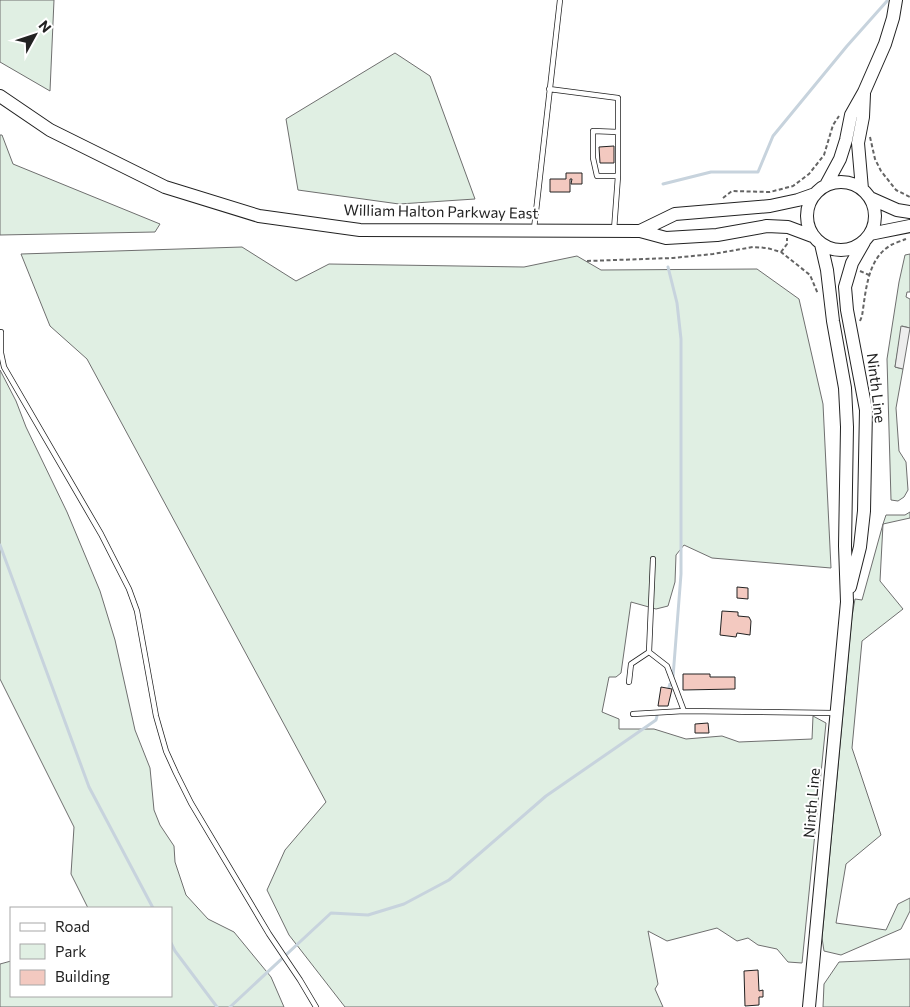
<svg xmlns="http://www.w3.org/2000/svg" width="910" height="1007" font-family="Commissioner,sans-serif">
	<rect width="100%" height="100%" fill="#fff"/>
	<path fill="#e0efe3" stroke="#6f6f6f" d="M0 0H54L50 91 0 62Z
		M395 53 430 76 475 199 399 204 298 190 286 119Z
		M0 135H2L13 164 160 224 155 232 0 235Z
		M242 247 296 281 329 264 524 267 577 256 601 270 757 269 799 299 823 404 831 568 712 558 684 545 676 555 675 582 668 606 656 609 631 602 621 673 616 677H609L602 712 619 719V729H654L686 739 722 736 739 742 812 739 813 716 826 723 802 963 788 962 777 949 758 945 748 938 737 941 717 928 667 941 648 931 658 984 655 989 663 1007H345L289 935 267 890 285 850 326 802 87 359 50 326 21 254Z
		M910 254V292H907L906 297 910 299V328L902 326 895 367 903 369 896 408 899 451 906 462 908 490 904 497 898 501 891 500 887 359 899 282 905 255Z
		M0 370 16 401 26 427 67 512 100 591 115 640 135 730 150 768 154 810 160 825 174 846 175 862 186 895 208 919 234 932 271 977 284 1007H0V964L11 961V996H171V908H88L71 874 74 827 0 679Z
		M910 512V518L883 524 880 581 903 609 862 641 852 748 881 835 846 864 836 923 886 930 898 904 910 898V911L901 929 841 955 824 951 822 938 852 616 855 599 862 600 883 524 886 515H905Z
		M910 959V1007H823L824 984 839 962Z"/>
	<path fill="#ededed" stroke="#6f6f6f" d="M901 326 910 328 903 369 895 367Z"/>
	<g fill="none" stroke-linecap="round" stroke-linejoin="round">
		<path stroke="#c7d3dd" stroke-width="3" d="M663 184 711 172H758L773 136 847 46 887 1
			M668 267 677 303 681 339V574L673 677
			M0 545 89 787 153 908
			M669 687 670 684
			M171 943 175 951 217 1007
			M230 1007 331 913 368 915 404 904 449 880 546 796 656 720 657 716"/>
	</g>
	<path fill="#f3c9c0" stroke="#222" d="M614 146V163H600L599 147Z
		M566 173H582V184H571L572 179H570V192H550V179H566Z
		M737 587 748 588V599L737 598Z
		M722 611 738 612V616L749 617 751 621 750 635 737 633 736 637 720 635Z
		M683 674H710V677H735V689L683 690Z
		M661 687 672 689 668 706H658Z
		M708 723 709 733H695V724Z
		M758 970 759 991 763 990V997H759V1005L745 1006 744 971Z"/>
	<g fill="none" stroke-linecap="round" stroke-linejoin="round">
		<defs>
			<path id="service" d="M549 89 618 98V176L614 230
				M618 176H597L593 158V131L618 132
				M534 229 560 0
				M1 332V353L4 367 101 534 129 589 137 611 156 716 166 751 176 773 191 803 269 934 300 980 316 1007
				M653 559 649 652 667 666 684 711
				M629 682 631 664 649 652
				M633 714 684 711 834 713"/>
			<path id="secondary" d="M0 96 50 130 165 187 259 216 360 230 640 231 666 238 717 235 767 226 788 227 812 236
				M807 216a34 34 0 1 1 68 0a34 34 0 1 1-68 0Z
				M826 185 840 159 846 140 851 115 864 92 885 44 893 18 896 0
				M862 189 858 143 863 117 864 94
				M870 198 897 210 910 212
				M640 231 675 214 770 206 798 200 815 194
				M870 234 910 226
				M850 587 860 547 864 511 866 410 847 310 845 287 852 263 864 242
				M809 1007 847 602 845 546 847 427 845 388 833 321 827 270 821 244"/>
		</defs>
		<use href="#service" stroke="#222" stroke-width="6"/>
		<use href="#secondary" stroke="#222" stroke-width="14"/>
		<path stroke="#646464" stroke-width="2" stroke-dasharray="4 2.5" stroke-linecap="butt" d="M870 137 875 159 881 171 896 190 910 197
			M723 198 732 191 770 192 793 186 809 174 824 155 833 125 839 116
			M781 252 787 244V238
			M587 261 673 258 713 254 753 247 767 248 781 252 810 275 818 294
			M860 271 869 275
			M860 321 862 316C866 291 867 259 891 245 895 243 901 241 906 239"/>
		<use href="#service" stroke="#fff" stroke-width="4.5"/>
		<use href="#secondary" stroke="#fff" stroke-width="12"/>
	</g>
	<g text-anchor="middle" stroke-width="4" stroke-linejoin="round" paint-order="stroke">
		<g font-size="15" fill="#222" stroke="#fff">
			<text transform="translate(441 212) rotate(1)" y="5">William Halton Parkway East</text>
			<text transform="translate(876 388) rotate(83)" y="5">Ninth Line</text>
			<text transform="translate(812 803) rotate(-85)" y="5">Ninth Line</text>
		</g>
	</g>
	<rect x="10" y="907" width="162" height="90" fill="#ffffff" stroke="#a7a7a7"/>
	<rect x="20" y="923" width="25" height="8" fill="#ffffff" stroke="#a7a7a7"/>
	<text x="55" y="932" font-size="15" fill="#222222">Road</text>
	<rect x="20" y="944" width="25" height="15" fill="#e0efe3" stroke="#a7a7a7"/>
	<text x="55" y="957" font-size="15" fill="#222222">Park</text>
	<rect x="20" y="970" width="25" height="15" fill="#f3c9c0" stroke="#a7a7a7"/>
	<text x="55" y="982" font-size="15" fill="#222222">Building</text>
	<g transform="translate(35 35) rotate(50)" stroke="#ffffff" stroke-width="4" paint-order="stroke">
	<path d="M0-4L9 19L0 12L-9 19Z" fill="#222222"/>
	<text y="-8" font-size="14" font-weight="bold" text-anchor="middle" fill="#222222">N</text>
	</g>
</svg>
